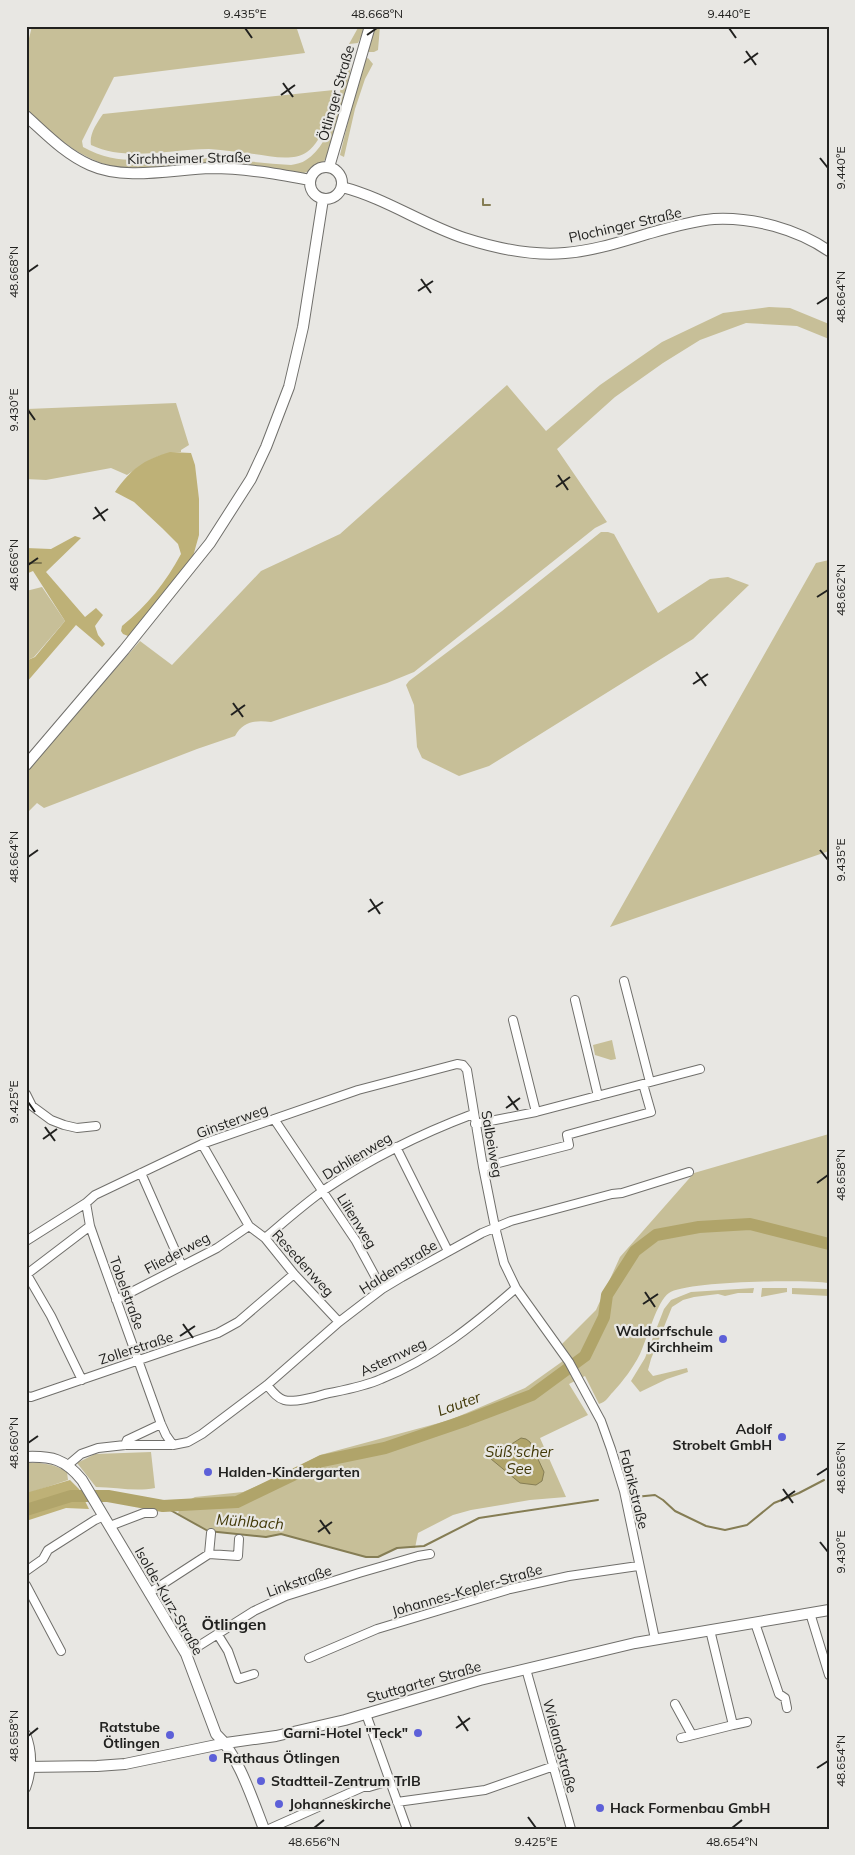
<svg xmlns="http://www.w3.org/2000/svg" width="855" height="1855" font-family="Mulish,sans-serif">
	<rect width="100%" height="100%" fill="#e8e7e3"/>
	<path fill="#c7bf98" d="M32 26H79L97 29 99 26H296L305 53 114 77 82 141 83 147C120 168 152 157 192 158 225 158 258 163 291 165 296 164 302 163 306 160 335 142 344 84 343 53L349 51 353 53C350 77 337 142 324 161 319 168 311 170 304 173 274 170 243 165 213 165 183 164 152 171 122 168 83 163 54 135 26 110V51Z
		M359 26H366L358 43 349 44Z
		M373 26H380L378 50 374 52H369L366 48Z
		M368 58 373 64 365 79 355 109 344 157 340 155 363 60Z
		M334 90C329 111 325 139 307 152 292 162 271 156 254 154 239 152 224 150 209 149 170 149 127 162 91 145 89 134 97 123 103 114Z
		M769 307 790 308 829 324V339L797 326 746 323 700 340 663 363 615 397 557 449 607 522 595 528 414 672 387 683 271 722C256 720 243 721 235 736L197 749 44 808 37 803 26 814V771L140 641 172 665 261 571 340 534 507 385 546 431 600 385 662 342 723 313Z
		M176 403 189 445 181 450V452C159 452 145 463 127 475L111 468 46 480 26 479 27 409Z
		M601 532H608L614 534 658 613 710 579 728 577 749 585 693 639 489 766 459 776 422 758 417 747 414 705 406 685 409 681 502 611Z
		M829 560V851L610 927 816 563Z
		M42 587 65 621 34 657 28 660 26 658V591Z
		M612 1040 616 1059 611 1060 595 1055 593 1045Z
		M829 1134V1283C806 1279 685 1281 669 1293 657 1301 647 1339 640 1354 633 1368 623 1381 613 1392 608 1397 606 1402 599 1404L585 1376 569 1384 588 1415 540 1438 566 1497 530 1500 471 1510 453 1515 418 1533 415 1548H397L378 1557H366L281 1534 266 1537 208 1531 178 1514 179 1510 174 1508 195 1497 243 1492 278 1477 320 1455 450 1420 525 1388 570 1356 562 1344 596 1310 620 1257 694 1173Z
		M754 1288 753 1293H738L725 1296 718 1294 694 1297 683 1300 672 1307 651 1359 648 1370 653 1376 687 1368 688 1372 667 1379 640 1392 631 1381 645 1358 664 1309 671 1300 691 1292Z
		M762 1288H787V1292L761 1297Z
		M792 1288 829 1289V1296L792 1294Z
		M151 1452 155 1488C135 1492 116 1487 96 1487L77 1463 95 1454Z
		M26 1463C40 1462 55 1464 67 1472L68 1480 26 1494Z"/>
	<path fill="#beb177" d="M170 452 191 453 195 465 199 499V535L192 560 135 631 128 636 123 634 121 631 122 626C147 606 166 582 181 554L178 544 162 528 134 502 115 492C131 469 143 460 170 452Z
		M75 536 81 538 46 572 85 617 96 608 103 615 95 626 98 635 105 644 102 647 76 625 26 683V658L28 660 35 657 65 621 33 571 26 574V548L51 549Z
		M70 1480 79 1489 89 1509 66 1508 26 1521V1493Z"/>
	<path fill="#b0a46a" stroke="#857d54" d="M521 1438 526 1439 530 1442 544 1472 542 1481 536 1485 520 1483 491 1459 496 1457 494 1455Z"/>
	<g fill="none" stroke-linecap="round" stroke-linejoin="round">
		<path stroke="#857d54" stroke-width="2" d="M483 199V205H490
			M26 563H41
			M635 1497 655 1495 663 1500 675 1511 706 1526 725 1530 747 1525 774 1503 799 1493 824 1480
			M163 1506 208 1531 266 1537 281 1534 366 1557H378L397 1548 424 1546 479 1518 598 1500"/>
		<path stroke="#b0a46a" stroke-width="12" d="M26 1510 71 1496H108L163 1506 237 1502 322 1461 385 1448 467 1420 532 1395 585 1356 604 1317 607 1295 635 1251 656 1235 699 1227 750 1224 829 1244"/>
		<defs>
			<path id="street" d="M624 981 650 1082
				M575 1000 598 1096
				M26 1094 32 1106 51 1120 64 1125 77 1128 96 1126
				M536 1112 700 1069
				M274 1119 356 1241 382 1289
				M475 1124 536 1112 513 1020
				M202 1144 249 1226 265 1238 294 1274 339 1322
				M396 1147 448 1251
				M483 1167 569 1145 567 1135 651 1112 643 1084
				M141 1173 182 1266
				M86 1203 90 1226 97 1246 161 1424 166 1435 173 1445
				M265 1238C284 1222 303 1205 324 1190 371 1158 420 1134 473 1114
				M26 1241 86 1203 95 1195 202 1144 358 1090 457 1064 463 1065 467 1070 483 1167 495 1227 504 1263 516 1288 569 1362 601 1421 611 1449 624 1491 655 1639
				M26 1273 51 1316 82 1380
				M27 1274 90 1226
				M116 1300 217 1248 249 1226
				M267 1385C272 1391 277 1398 284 1400 293 1403 316 1397 325 1394 344 1390 363 1387 381 1379 432 1359 475 1324 516 1288
				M26 1396 31 1397 218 1333 238 1322 294 1274
				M125 1445 127 1440 161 1424
				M68 1465 81 1454 98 1448 125 1445H173L188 1442 202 1434 267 1385 339 1322 382 1289 402 1277 482 1233 511 1221 612 1194 622 1193 689 1172
				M110 1526 144 1513H153
				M209 1554 211 1533
				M26 1571 43 1559 48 1550 95 1520 104 1516
				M26 1585 61 1651
				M149 1593 209 1554 238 1556 239 1539
				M810 1613 829 1675
				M755 1623 779 1694 785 1698 787 1708
				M218 1635 228 1651 238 1679 254 1674
				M186 1654 254 1611 286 1596 359 1573 418 1556 430 1554
				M309 1658 377 1629 510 1589 569 1576 638 1566
				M526 1669 571 1829
				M675 1704 692 1735
				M366 1714 407 1829
				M733 1725 747 1722
				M26 1734C33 1752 33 1769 26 1788
				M681 1738 733 1725 710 1630
				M397 1802 485 1790 554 1766
				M269 1829 363 1787H369L389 1781"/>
			<path id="secondary" d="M26 116C46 134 65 154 90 165 125 181 174 169 211 168 245 168 277 174 310 180
				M310 183a16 16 0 1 1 32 0a16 16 0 1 1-32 0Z
				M329 167 370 26
				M342 187C385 198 422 224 464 238 495 248 533 256 565 253 593 251 620 242 647 234 668 228 691 221 714 219 753 217 797 229 829 251
				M26 765 124 650 210 543 251 479 266 447 289 387 303 327 323 199
				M26 1457C52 1456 65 1459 82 1480L186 1654 216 1734C238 1754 253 1801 264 1829
				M26 1767 97 1766 125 1764 226 1743 276 1736 345 1720 480 1680 635 1643 829 1610"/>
		</defs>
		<use href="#street" stroke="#706f6b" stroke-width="10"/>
		<use href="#secondary" stroke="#706f6b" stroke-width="12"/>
		<use href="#street" stroke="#fff" stroke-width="8"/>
		<use href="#secondary" stroke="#fff" stroke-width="10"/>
	</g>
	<path fill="none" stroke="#21211f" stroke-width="2" d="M245 28 252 38M729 28 736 38M367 35 377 28M746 51 756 65M744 63 758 53M283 83 293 97M281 95 295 85M820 158 828 168M28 272 38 265M421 279 431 293M418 291 433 281M817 304 828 297M28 410 35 420M558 475 568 490M556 487 570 477M95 507 105 521M93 519 108 509M28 565 38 558M817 597 828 590M696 672 706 686M693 684 708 674M233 703 243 717M231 715 245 705M820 850 828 860M28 857 38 850M370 899 380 914M368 912 383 902M508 1096 518 1110M28 1102 35 1112M506 1108 520 1098M45 1127 55 1141M43 1139 57 1129M817 1183 828 1175M645 1292 655 1307M643 1304 658 1294M183 1324 193 1338M180 1336 195 1326M28 1443 38 1436M817 1475 828 1468M783 1489 793 1503M781 1501 795 1491M320 1520 330 1534M318 1532 332 1522M820 1542 828 1552M458 1716 468 1731M456 1728 470 1718M28 1736 38 1728M817 1768 828 1761M528 1817 536 1828M314 1828 324 1820M732 1828 742 1820"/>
	<g fill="#5d60d8" stroke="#e8e7e3" stroke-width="2">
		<circle cx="723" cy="1339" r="5"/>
		<circle cx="782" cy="1437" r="5"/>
		<circle cx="208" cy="1472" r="5"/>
		<circle cx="418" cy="1733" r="5"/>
		<circle cx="170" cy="1735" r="5"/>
		<circle cx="213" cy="1758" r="5"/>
		<circle cx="261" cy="1781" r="5"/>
		<circle cx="279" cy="1804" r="5"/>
		<circle cx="600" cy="1808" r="5"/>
	</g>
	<g text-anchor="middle" stroke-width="4.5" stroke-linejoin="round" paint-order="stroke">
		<g font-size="14" fill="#21211f" stroke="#e8e7e3">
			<text transform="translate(336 93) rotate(-74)" y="5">Ötlinger Straße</text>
			<text transform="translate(189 158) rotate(-1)" y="5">Kirchheimer Straße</text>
			<text transform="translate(625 225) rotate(-13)" y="5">Plochinger Straße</text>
			<text transform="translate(232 1121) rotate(-20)" y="5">Ginsterweg</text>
			<text transform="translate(492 1144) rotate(80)" y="5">Salbeiweg</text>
			<text transform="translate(357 1156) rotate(-31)" y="5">Dahlienweg</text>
			<text transform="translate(357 1221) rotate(58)" y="5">Lilienweg</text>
			<text transform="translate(177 1253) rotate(-28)" y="5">Fliederweg</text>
			<text transform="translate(303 1263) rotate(48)" y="5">Resedenweg</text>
			<text transform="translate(398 1267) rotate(-32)" y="5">Haldenstraße</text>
			<text transform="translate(127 1293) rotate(70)" y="5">Tobelstraße</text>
			<text transform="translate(136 1348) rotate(-18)" y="5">Zollerstraße</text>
			<text transform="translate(393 1357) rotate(-25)" y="5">Asternweg</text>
			<text transform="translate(634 1489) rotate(76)" y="5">Fabrikstraße</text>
			<text transform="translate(299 1581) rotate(-20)" y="5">Linkstraße</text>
			<text transform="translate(467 1590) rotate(-16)" y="5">Johannes-Kepler-Straße</text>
			<text transform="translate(169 1601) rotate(60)" y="5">Isolde-Kurz-Straße</text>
			<text transform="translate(424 1682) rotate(-16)" y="5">Stuttgarter Straße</text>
			<text transform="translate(560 1746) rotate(75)" y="5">Wielandstraße</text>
		</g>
		<g font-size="14" font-weight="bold" fill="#21211f" stroke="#e8e7e3" text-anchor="start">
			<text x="713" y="1336" text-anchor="end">Waldorfschule<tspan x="713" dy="16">Kirchheim</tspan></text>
			<text x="772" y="1434" text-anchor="end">Adolf<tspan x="772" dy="16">Strobelt GmbH</tspan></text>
			<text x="218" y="1477">Halden-Kindergarten</text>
			<text x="160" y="1732" text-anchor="end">Ratstube<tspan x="160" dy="16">Ötlingen</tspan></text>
			<text x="408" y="1738" text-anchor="end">Garni-Hotel "Teck"</text>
			<text x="223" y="1763">Rathaus Ötlingen</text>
			<text x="271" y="1786">Stadtteil-Zentrum TrIB</text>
			<text x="289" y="1809">Johanneskirche</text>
			<text x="610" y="1813">Hack Formenbau GmbH</text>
		</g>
		<g font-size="15" font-style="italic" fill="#413807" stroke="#e8e7e3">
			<text transform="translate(459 1404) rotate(-20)" y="5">Lauter</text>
			<text x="519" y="1457">Süß'scher<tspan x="519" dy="17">See</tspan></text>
			<text transform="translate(250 1522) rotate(4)" y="5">Mühlbach</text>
		</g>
		<g font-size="16" font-weight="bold" fill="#21211f" stroke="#e8e7e3">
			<text x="234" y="1630">Ötlingen</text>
		</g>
	</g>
	<rect width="855" height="1855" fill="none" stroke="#e8e7e3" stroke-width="55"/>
	<rect x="28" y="28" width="800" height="1800" fill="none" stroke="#21211f" stroke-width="2"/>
	<g font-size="12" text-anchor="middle" fill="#21211f">
		<text x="245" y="18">9.435°E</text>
		<text x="377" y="18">48.668°N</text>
		<text x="729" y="18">9.440°E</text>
		<text transform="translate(841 168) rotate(-90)" y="4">9.440°E</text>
		<text transform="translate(14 272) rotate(-90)" y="4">48.668°N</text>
		<text transform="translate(841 297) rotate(-90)" y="4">48.664°N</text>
		<text transform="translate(14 410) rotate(-90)" y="4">9.430°E</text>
		<text transform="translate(14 565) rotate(-90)" y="4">48.666°N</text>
		<text transform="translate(841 590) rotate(-90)" y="4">48.662°N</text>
		<text transform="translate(14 857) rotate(-90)" y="4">48.664°N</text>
		<text transform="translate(841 860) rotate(-90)" y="4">9.435°E</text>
		<text transform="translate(14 1102) rotate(-90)" y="4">9.425°E</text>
		<text transform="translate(841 1175) rotate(-90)" y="4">48.658°N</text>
		<text transform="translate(14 1443) rotate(-90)" y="4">48.660°N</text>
		<text transform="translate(841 1468) rotate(-90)" y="4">48.656°N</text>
		<text transform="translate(841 1552) rotate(-90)" y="4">9.430°E</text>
		<text transform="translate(14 1736) rotate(-90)" y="4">48.658°N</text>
		<text transform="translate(841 1761) rotate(-90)" y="4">48.654°N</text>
		<text x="314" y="1846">48.656°N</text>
		<text x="536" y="1846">9.425°E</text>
		<text x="732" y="1846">48.654°N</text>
	</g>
</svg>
